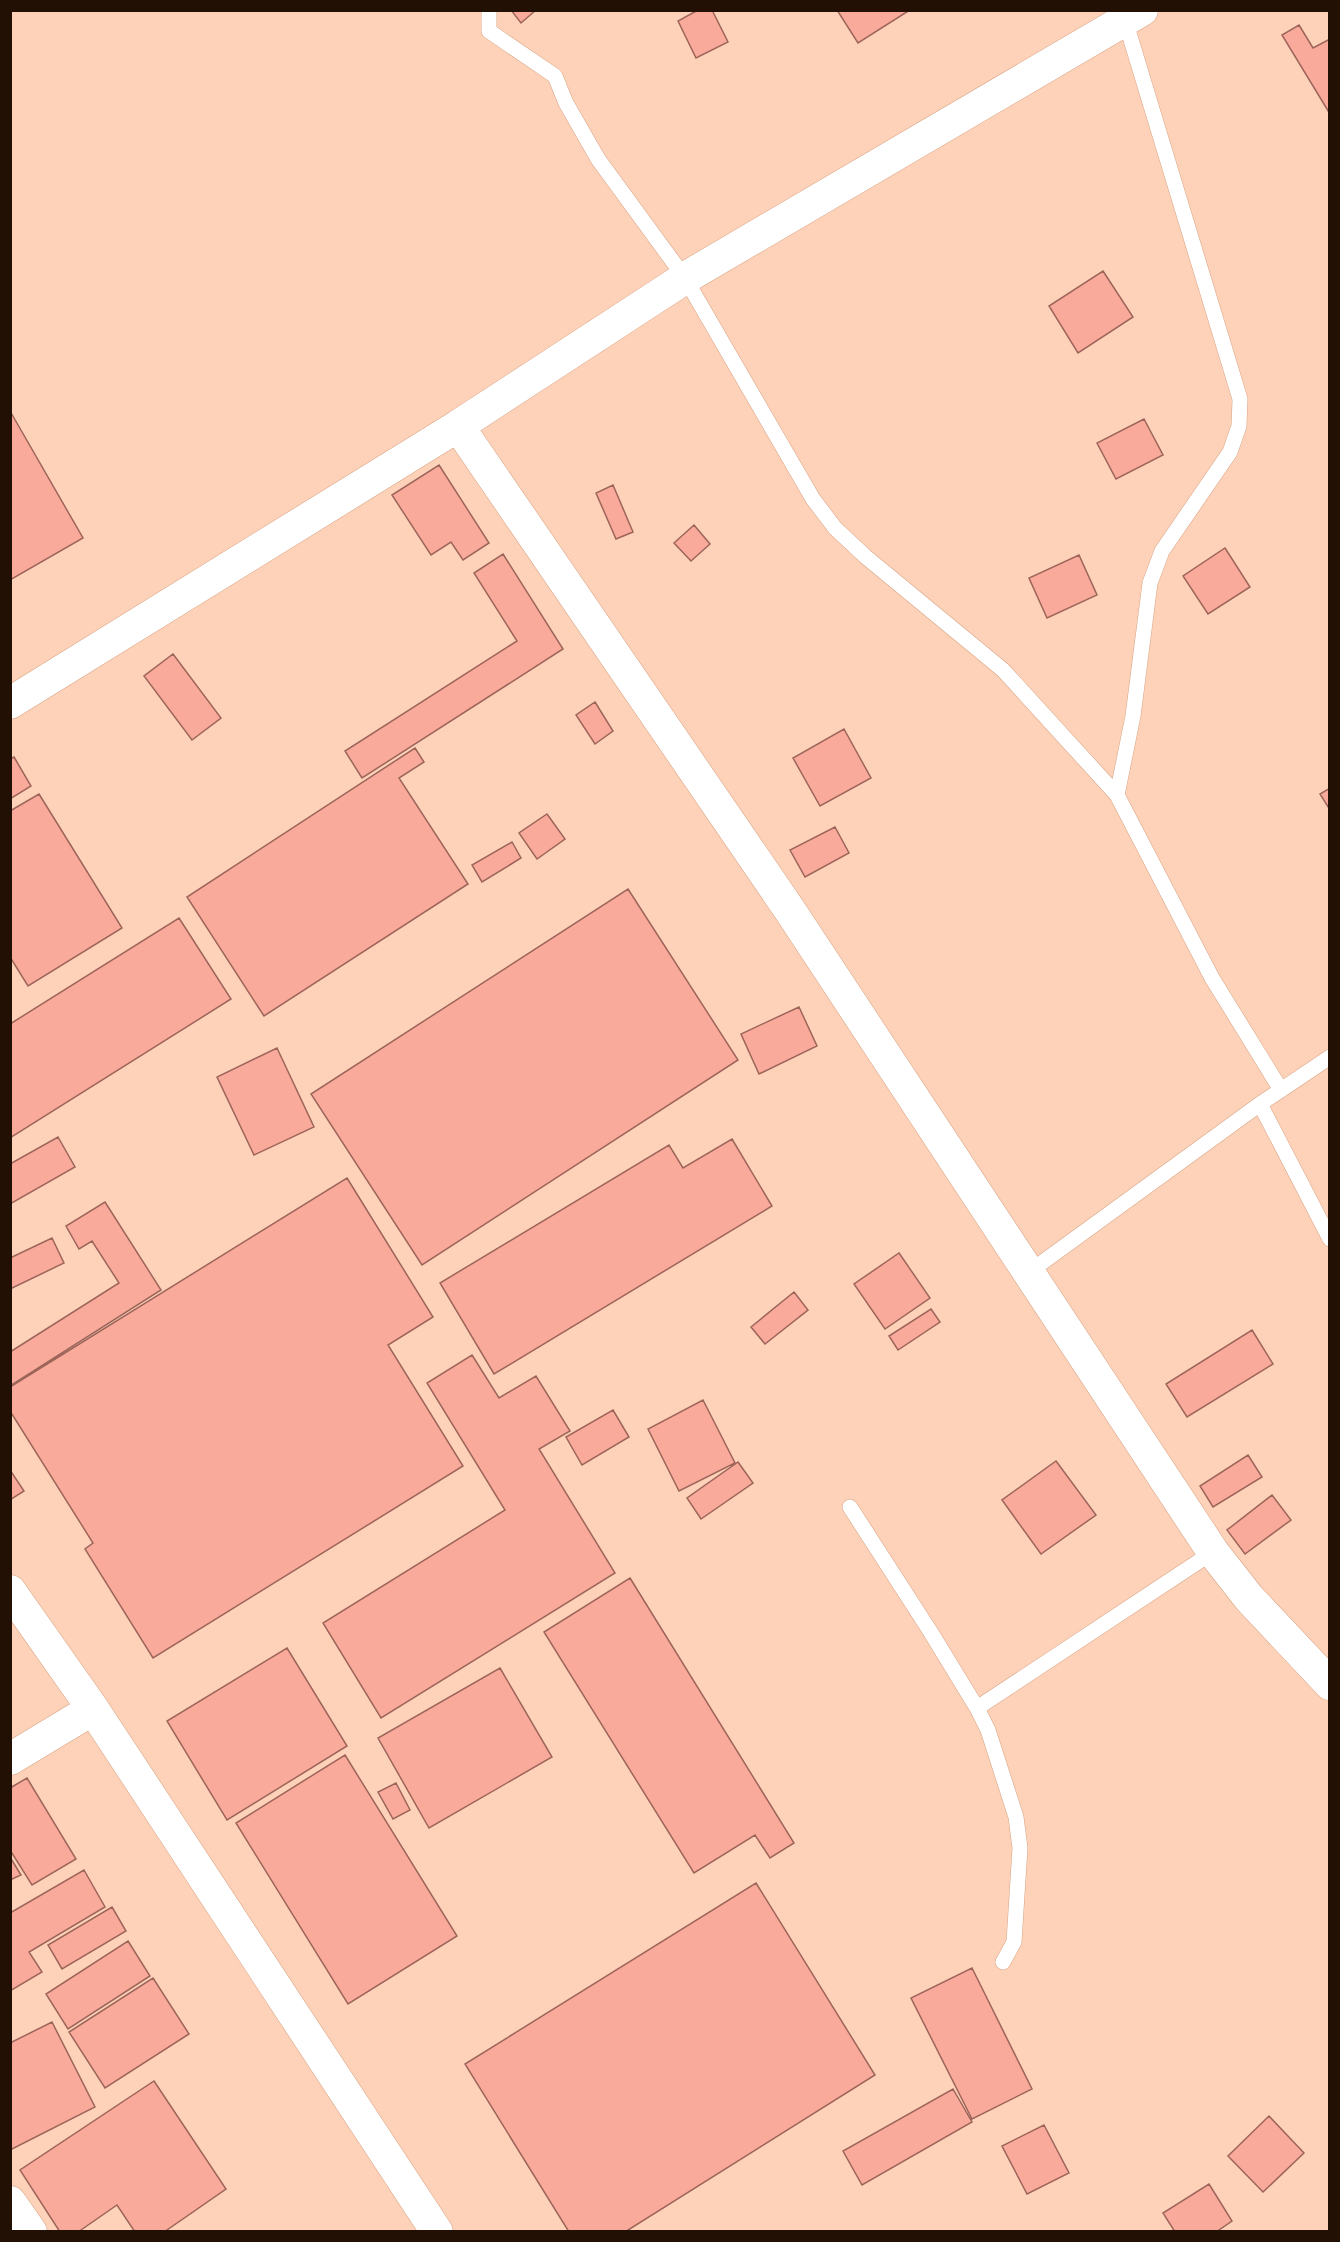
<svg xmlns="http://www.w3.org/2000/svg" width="1340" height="2242" font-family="'Golos Text',sans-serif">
	<rect width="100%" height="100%" fill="#fed2b8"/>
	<path fill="#faaa9a" stroke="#9d655a" stroke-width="1.5" d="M511 10H536L521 23Z
		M698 10H712L728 42 696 58 678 21Z
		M837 10H910L858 43Z
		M1299 25 1313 48 1330 39V114L1282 35Z
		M1103 271 1133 317 1078 353 1049 306Z
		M10 411 83 538 10 580Z
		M1144 419 1163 455 1116 479 1097 443Z
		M439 465 489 543 463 560 451 542 431 555 392 495Z
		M613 485 633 532 616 539 596 493Z
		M694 525 710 544 691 561 674 543Z
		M1225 548 1250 587 1208 614 1183 576Z
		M503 554 563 649 362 778 345 751 517 641 474 573Z
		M1079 555 1097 595 1047 618 1029 578Z
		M173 654 221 718 192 740 144 676Z
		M595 702 613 731 595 744 576 715Z
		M844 729 871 778 820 806 793 758Z
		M415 748 424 762 399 778 468 884 264 1016 187 897Z
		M14 757 31 786 10 799V759Z
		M1330 788V810L1320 794Z
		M39 794 122 928 28 986 10 957V811Z
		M547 814 565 839 537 859 519 833Z
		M835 827 849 853 805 877 790 850Z
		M512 842 521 858 482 882 472 865Z
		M628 889 738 1060 422 1265 311 1094Z
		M179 918 231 999 10 1138V1024Z
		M799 1007 817 1046 759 1074 741 1034Z
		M277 1048 314 1127 254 1155 217 1077Z
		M58 1137 75 1167 10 1204V1164Z
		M732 1139 772 1206 494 1374 440 1283 669 1145 683 1168Z
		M347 1178 433 1317 388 1345 463 1466 153 1658 85 1549 93 1543 10 1411V1387Z
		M105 1202 161 1290 10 1386V1352L119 1283 92 1241 79 1249 66 1226Z
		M52 1238 64 1263 10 1289V1258Z
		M899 1253 930 1298 885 1329 854 1284Z
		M794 1292 808 1310 765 1344 751 1327Z
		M931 1309 940 1322 898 1350 889 1336Z
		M1252 1330 1273 1364 1187 1417 1166 1384Z
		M472 1355 499 1398 536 1376 570 1431 539 1449 615 1573 381 1718 323 1623 505 1510 427 1383Z
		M703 1400 735 1463 679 1491 648 1429Z
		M613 1410 629 1437 582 1465 566 1437Z
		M1248 1455 1262 1477 1213 1507 1200 1486Z
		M1056 1461 1096 1515 1041 1554 1002 1500Z
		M738 1462 753 1483 701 1519 687 1498Z
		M10 1470 24 1491 10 1500Z
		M1272 1495 1291 1520 1245 1554 1227 1530Z
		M630 1578 794 1843 770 1858 755 1835 694 1873 544 1632Z
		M287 1648 347 1746 227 1820 167 1721Z
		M500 1668 552 1757 429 1828 378 1738Z
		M345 1755 457 1936 348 2004 236 1823Z
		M27 1778 76 1859 32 1885 10 1850V1788Z
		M396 1783 410 1810 393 1819 378 1792Z
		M10 1857 21 1875 10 1880Z
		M84 1870 105 1907 29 1952 42 1972 10 1991V1913Z
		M756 1883 875 2075 625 2232H569L465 2064Z
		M112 1907 126 1931 62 1969 48 1945Z
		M128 1941 150 1976 68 2029 46 1994Z
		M972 1968 1032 2089 972 2119 911 1998Z
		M153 1978 189 2034 105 2088 69 2032Z
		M52 2022 95 2107 10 2150V2043Z
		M154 2081 226 2189 164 2232H135L117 2205 78 2232H60L20 2170Z
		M953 2089 972 2122 862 2185 843 2151Z
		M1269 2116 1304 2153 1263 2192 1228 2156Z
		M1044 2125 1069 2173 1027 2194 1002 2146Z
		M1209 2184 1232 2221 1216 2232H1175L1163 2213Z"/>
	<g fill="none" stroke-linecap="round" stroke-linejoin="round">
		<defs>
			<path id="lane" d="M489 10V31L555 76 566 103 598 159 685 278 813 499 835 528 866 557 1003 670 1117 795 1212 978 1281 1090
				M1117 795 1133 716 1150 583 1162 551 1230 452 1239 426 1240 399 1125 20
				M1260 1104 1330 1239
				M1029 1272 1260 1104 1330 1057
				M850 1507 930 1631 977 1708 988 1730 1016 1817 1020 1848 1014 1942 1003 1962
				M977 1708 1213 1552"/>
			<path id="street" d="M458 426 789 909 1213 1552 1249 1598 1330 1684
				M10 703 458 426 685 278 1142 10
				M10 1591 93 1709 437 2232
				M10 1759 93 1709
				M10 2202 31 2232"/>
		</defs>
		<use href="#lane" stroke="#d6a283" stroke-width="16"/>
		<use href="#street" stroke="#d6a283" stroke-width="33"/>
		<use href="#lane" stroke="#fff" stroke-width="15"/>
		<use href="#street" stroke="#fff" stroke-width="32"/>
	</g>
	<rect width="1340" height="2242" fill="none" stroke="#231005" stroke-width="24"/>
</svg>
